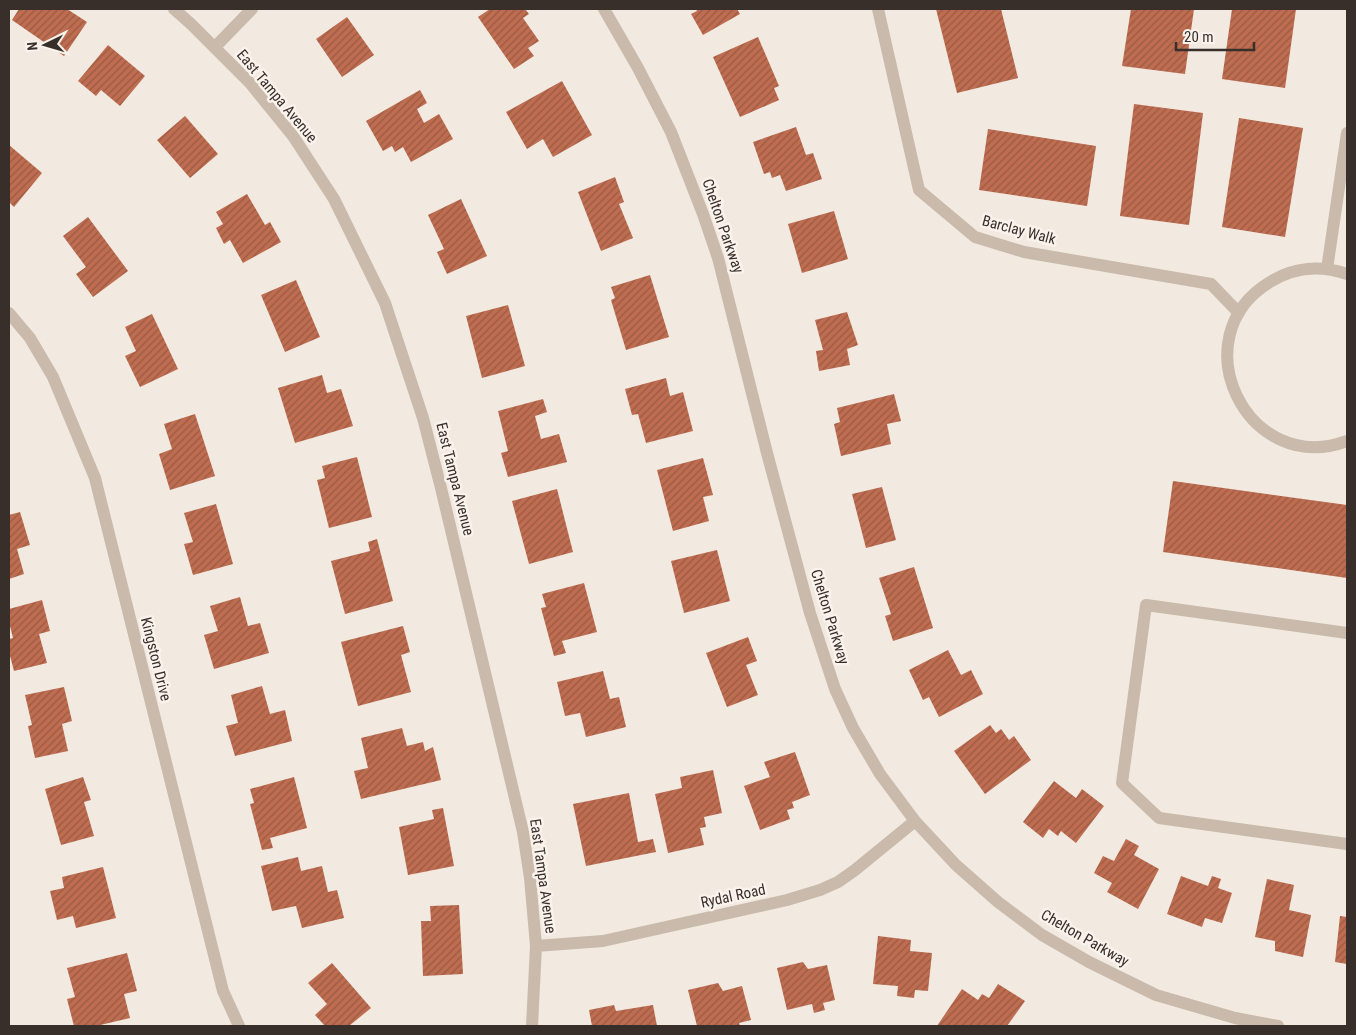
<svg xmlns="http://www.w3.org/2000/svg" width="1356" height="1035" font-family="'Roboto Condensed',sans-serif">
	<defs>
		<pattern id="building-hatch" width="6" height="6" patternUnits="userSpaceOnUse" patternTransform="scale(1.25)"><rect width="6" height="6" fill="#be6d51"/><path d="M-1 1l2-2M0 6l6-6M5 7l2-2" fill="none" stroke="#9b5a43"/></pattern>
	</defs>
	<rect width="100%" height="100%" fill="#f2e9e0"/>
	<path fill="url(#building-hatch)" d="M19 9H67L87 22 64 56 12 20Z
		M490 9H525L529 14 523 18 539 41 528 48 534 56 514 69 478 17Z
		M696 9H737L740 14 703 35 691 14 697 11Z
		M936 9H1001L1018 78 957 93Z
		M1131 9H1194L1185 74 1122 66Z
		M1232 9H1296L1285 88 1222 79Z
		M347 17 374 55 342 77 316 39Z
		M758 37 779 86 774 88 779 100 740 117 713 57Z
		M108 45 145 76 120 106 101 90 96 96 78 81Z
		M562 81 592 135 553 157 543 139 527 149 506 112Z
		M420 90 427 103 417 109 424 123 439 114 453 139 411 162 403 147 395 152 392 146 383 151 366 121Z
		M1134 104 1203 113 1189 225 1120 216Z
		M185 116 218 154 190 178 157 140Z
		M1239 118 1303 128 1285 237 1222 227Z
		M796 127 806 155 813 153 822 179 786 191 780 175 772 178 770 172 764 174 753 142Z
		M988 129 1096 146 1087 206 979 190Z
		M9 145 42 173 14 207 9 202Z
		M615 177 624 202 619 204 633 238 601 251 578 192Z
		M247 194 265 225 270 222 281 242 243 263 230 240 224 244 216 228 223 224 216 212Z
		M461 199 487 256 447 274 437 252 444 249 428 215Z
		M834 211 848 259 802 273 788 224Z
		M88 217 128 271 93 297 76 274 86 267 63 236Z
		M650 275 669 337 626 350 611 300 615 298 611 287Z
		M296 280 320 337 285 352 261 295Z
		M508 305 525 366 482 378 466 316Z
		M847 312 858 345 847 349 850 365 819 371 816 351 823 350 815 320Z
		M152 314 178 369 140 387 125 356 136 351 125 327Z
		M322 375 327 393 341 389 353 426 295 443 278 388Z
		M666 378 670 396 683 392 693 431 646 443 638 414 632 415 625 389Z
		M894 394 901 421 887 424 891 444 841 456 834 424 840 422 837 408Z
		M543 399 547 412 535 416 541 439 559 434 567 462 508 477 501 453 508 451 498 411Z
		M195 414 215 476 170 490 159 454 172 449 164 424Z
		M357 457 372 517 329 528 317 480 325 478 322 466Z
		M703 458 713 495 703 497 709 521 673 531 657 470Z
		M1173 481 1347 505V578L1163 552Z
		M882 487 896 540 866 548 852 494Z
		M557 489 573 552 529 564 512 501Z
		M216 504 233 564 193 575 184 544 193 542 184 513Z
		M20 512 30 545 17 549 24 574 9 579V515Z
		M377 539 393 601 345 614 331 561 370 551 368 542Z
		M717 550 730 601 684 613 671 561Z
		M914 567 933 628 893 641 885 616 891 614 879 578Z
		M584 583 597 632 562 641 566 653 554 656 541 608 546 607 542 594Z
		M240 597 248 626 260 623 269 653 214 669 204 635 218 631 210 606Z
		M42 600 50 631 39 634 47 663 14 671 9 652V639L13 638 9 622V609Z
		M403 626 410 652 401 655 411 692 358 706 341 642Z
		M748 637 757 661 746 665 758 695 727 707 706 653Z
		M948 650 961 675 971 670 983 694 939 717 929 697 923 700 909 670Z
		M603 671 610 699 619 697 626 727 586 737 580 713 565 716 557 682Z
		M262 686 270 714 285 710 292 741 235 756 226 726 238 723 231 695Z
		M64 687 72 721 62 724 68 751 35 758 28 726 32 725 25 695Z
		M990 725 996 733 1001 729 1009 740 1014 736 1031 760 985 794 954 751Z
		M402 728 407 746 423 742 425 751 433 747 441 780 361 799 354 771 368 768 361 738Z
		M795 752 810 795 792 802 794 808 787 810 790 819 760 830 744 786 770 777 764 762Z
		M713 770 722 813 704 817 706 827 700 828 704 845 668 853 655 794 682 788 680 777Z
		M83 777 91 800 84 802 94 836 61 845 45 789Z
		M294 777 307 828 270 838 273 848 262 850 250 804 254 803 250 789Z
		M1054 781 1076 798 1082 789 1104 806 1076 843 1061 831 1058 836 1049 829 1043 838 1023 822Z
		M629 793 638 842 653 839 656 852 586 866 573 804Z
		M443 808 454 866 408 875 399 827 434 819 432 810Z
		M1126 839 1139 846 1134 855 1159 869 1138 909 1107 892 1112 883 1094 873 1103 856 1114 861Z
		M298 857 301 871 322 866 328 892 337 890 344 918 302 928 296 906 272 911 261 866Z
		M103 867 116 918 76 928 73 916 57 920 50 891 64 888 62 877Z
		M1181 876 1208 886 1212 876 1221 879 1218 888 1232 893 1222 923 1205 918 1202 927 1167 914Z
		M1267 879 1294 885 1289 910 1311 915 1303 957 1275 951V941L1255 937Z
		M459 905 463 974 423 976 421 921H431L430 906Z
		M1340 916 1347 917V964L1335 962Z
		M878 936 911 940 910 951 932 953 928 991 915 990 914 998 897 996 898 986 873 984Z
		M127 953 137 991 124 994 130 1018 96 1026H74L67 999 75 997 67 968Z
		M803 962 808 969 827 965 835 1000 823 1003 825 1010 814 1013 812 1004 787 1010 777 968Z
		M332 963 371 1008 349 1026H325L315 1015 327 1004 308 983Z
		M718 983 723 991 742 986 751 1020 739 1023 740 1026H697L688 990Z
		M998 984 1025 1001 1007 1026H937L962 989 978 1000 982 994 989 998Z
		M614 1005 616 1011 653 1005 657 1026H592L589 1010Z"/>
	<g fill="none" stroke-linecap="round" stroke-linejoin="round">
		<path stroke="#c9baac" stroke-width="12" d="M1347 633 1146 605 1122 783 1159 818 1347 844"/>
		<path stroke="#c9baac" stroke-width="12" d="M174 9 191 24 250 83 293 136 334 199 385 303 423 418 441 488 523 832 530 878 536 946 532 1026
			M604 9 638 68 671 132 703 214 718 258 767 453 810 613 835 689 853 728 880 774 915 821 956 865 998 902 1042 935 1089 962 1156 995 1235 1018 1278 1026
			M878 9 919 190 975 237 1024 252 1211 284 1239 313
			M215 47 252 9
			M1327 269 1347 133
			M1347 274C1321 265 1294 267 1270 282 1179 337 1247 478 1347 441
			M9 313 30 338 53 377 95 478 223 991 239 1026
			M536 946 603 941 787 900 820 890 838 882 855 870 915 821"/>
	</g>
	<g text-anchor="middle" stroke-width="5" stroke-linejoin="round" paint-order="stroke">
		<g font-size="15" fill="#382f2b" stroke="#f9f3ec">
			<text transform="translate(277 96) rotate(50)" y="5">East Tampa Avenue</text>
			<text transform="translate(723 226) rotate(71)" y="5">Chelton Parkway</text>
			<text transform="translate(1019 230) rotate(15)" y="5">Barclay Walk</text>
			<text transform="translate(455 479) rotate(76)" y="5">East Tampa Avenue</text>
			<text transform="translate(830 617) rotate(73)" y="5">Chelton Parkway</text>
			<text transform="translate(156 659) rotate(76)" y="5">Kingston Drive</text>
			<text transform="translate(543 876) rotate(82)" y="5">East Tampa Avenue</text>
			<text transform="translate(733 896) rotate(-12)" y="5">Rydal Road</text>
			<text transform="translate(1085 938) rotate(30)" y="5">Chelton Parkway</text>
		</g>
	</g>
	<rect width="1356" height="1035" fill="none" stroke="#382f2b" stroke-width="20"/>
	<g transform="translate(45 45) rotate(265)" stroke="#f9f3ec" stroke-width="4" paint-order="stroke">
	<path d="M0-4L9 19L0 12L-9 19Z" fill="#382f2b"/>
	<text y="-8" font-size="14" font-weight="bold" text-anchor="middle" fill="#382f2b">N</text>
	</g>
	<path d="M1176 42v8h78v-8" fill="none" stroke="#382f2b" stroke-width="2.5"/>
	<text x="1184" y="42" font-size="15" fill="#382f2b" stroke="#f9f3ec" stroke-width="4" paint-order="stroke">20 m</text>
</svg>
